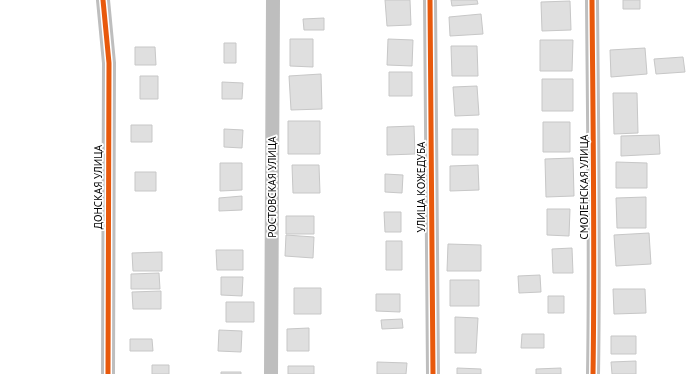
<svg xmlns="http://www.w3.org/2000/svg" width="690" height="374" font-family="'PT Sans',sans-serif">
	<rect width="100%" height="100%" fill="#fff"/>
	<path fill="#dfdfdf" stroke="#c7c7c7" d="M385 0H410L411 25 387 26Z
		M451 0H477L478 4 452 6Z
		M623 0H640V9H623Z
		M570 1 571 30 542 31 541 2Z
		M481 14 483 34 450 36 449 17Z
		M324 18V30H304L303 19Z
		M290 39H313V67L290 66Z
		M388 39 413 40 412 66 387 65Z
		M540 40H573L572 71H540Z
		M224 43H236V63H224Z
		M451 46H477L478 76H452Z
		M135 47H155L156 65H135Z
		M645 48 647 74 611 77 610 50Z
		M683 57 685 72 656 74 654 59Z
		M389 72H412V96H389Z
		M321 74 322 109 291 110 289 76Z
		M140 76H158V99H140Z
		M542 79H573V111H542Z
		M222 82 243 83 242 99H222Z
		M477 86 479 115 455 116 453 87Z
		M613 93H637L638 133 614 134Z
		M288 121H320V154H288Z
		M543 122H570V152H543Z
		M131 125H152V142H131Z
		M414 126 415 154 387 155V127Z
		M224 129 243 130 242 148 224 147Z
		M452 129H478V155H452Z
		M659 135 660 154 621 156V136Z
		M573 158 574 196 546 197 545 159Z
		M616 162 647 163V188H616Z
		M220 163H242V190L220 191Z
		M292 165H319L320 193H293Z
		M478 165 479 190 450 191V166Z
		M135 172H156V191H135Z
		M385 174 403 175 402 193 385 192Z
		M242 196V210L219 211V198Z
		M646 197V228H617L616 198Z
		M547 209H570L569 236 547 235Z
		M384 212H401V232H385Z
		M286 216H314V234H286Z
		M649 233 651 264 616 266 614 235Z
		M286 235 314 237 313 258 285 256Z
		M386 241H402V270H386Z
		M448 244 481 245V271H447Z
		M572 248 573 273H553L552 249Z
		M216 250H243V270H217Z
		M162 252V271H133L132 253Z
		M159 273 160 289H131V274Z
		M540 275 541 292 519 293 518 276Z
		M221 277H243L242 296 221 295Z
		M450 280H479V306H450Z
		M294 288H321V314H294Z
		M613 289H645L646 313 614 314Z
		M161 291V309H133L132 292Z
		M376 294H400V312L376 311Z
		M548 296H564V313H548Z
		M226 302H254V322H226Z
		M455 317 478 318 476 353H455Z
		M402 319 403 328 382 329 381 320Z
		M309 328V351H287V329Z
		M219 330 242 331 241 352 218 351Z
		M522 334H544V348H521Z
		M611 336H636V354H611Z
		M130 339H152L153 351H130Z
		M636 361V374H612L611 362Z
		M377 362 407 363 406 374H377Z
		M152 365H169V374H152Z
		M288 366H314V374H288Z
		M457 368 481 369V374H457Z
		M561 368V374H536V369Z
		M221 372H241V374H221Z"/>
	<g fill="none" stroke-linecap="round" stroke-linejoin="round">
		<path stroke="#bebebe" stroke-width="14" d="M103 0 109 63 108 374
			M430 0 433 374
			M592 0C593 125 595 249 593 374
			M271 374 273 0"/>
		<defs>
			<path id="cycleway" d="M103 0 109 63 108 374
				M430 0 433 374
				M592 0C593 125 595 249 593 374"/>
		</defs>
		<use href="#cycleway" stroke="#fff" stroke-width="8"/>
		<use href="#cycleway" stroke="#e8590c" stroke-width="5"/>
	</g>
	<g text-anchor="middle" stroke-width="3.5" stroke-linejoin="round" paint-order="stroke">
		<g font-size="11" fill="#000" stroke="#fff">
			<text transform="translate(98 187) rotate(-90)" y="4">ДОНСКАЯ УЛИЦА</text>
			<text transform="translate(272 187) rotate(-90)" y="4">РОСТОВСКАЯ УЛИЦА</text>
			<text transform="translate(421 187) rotate(-90)" y="4">УЛИЦА КОЖЕДУБА</text>
			<text transform="translate(584 187) rotate(-90)" y="4">СМОЛЕНСКАЯ УЛИЦА</text>
		</g>
	</g>
</svg>
